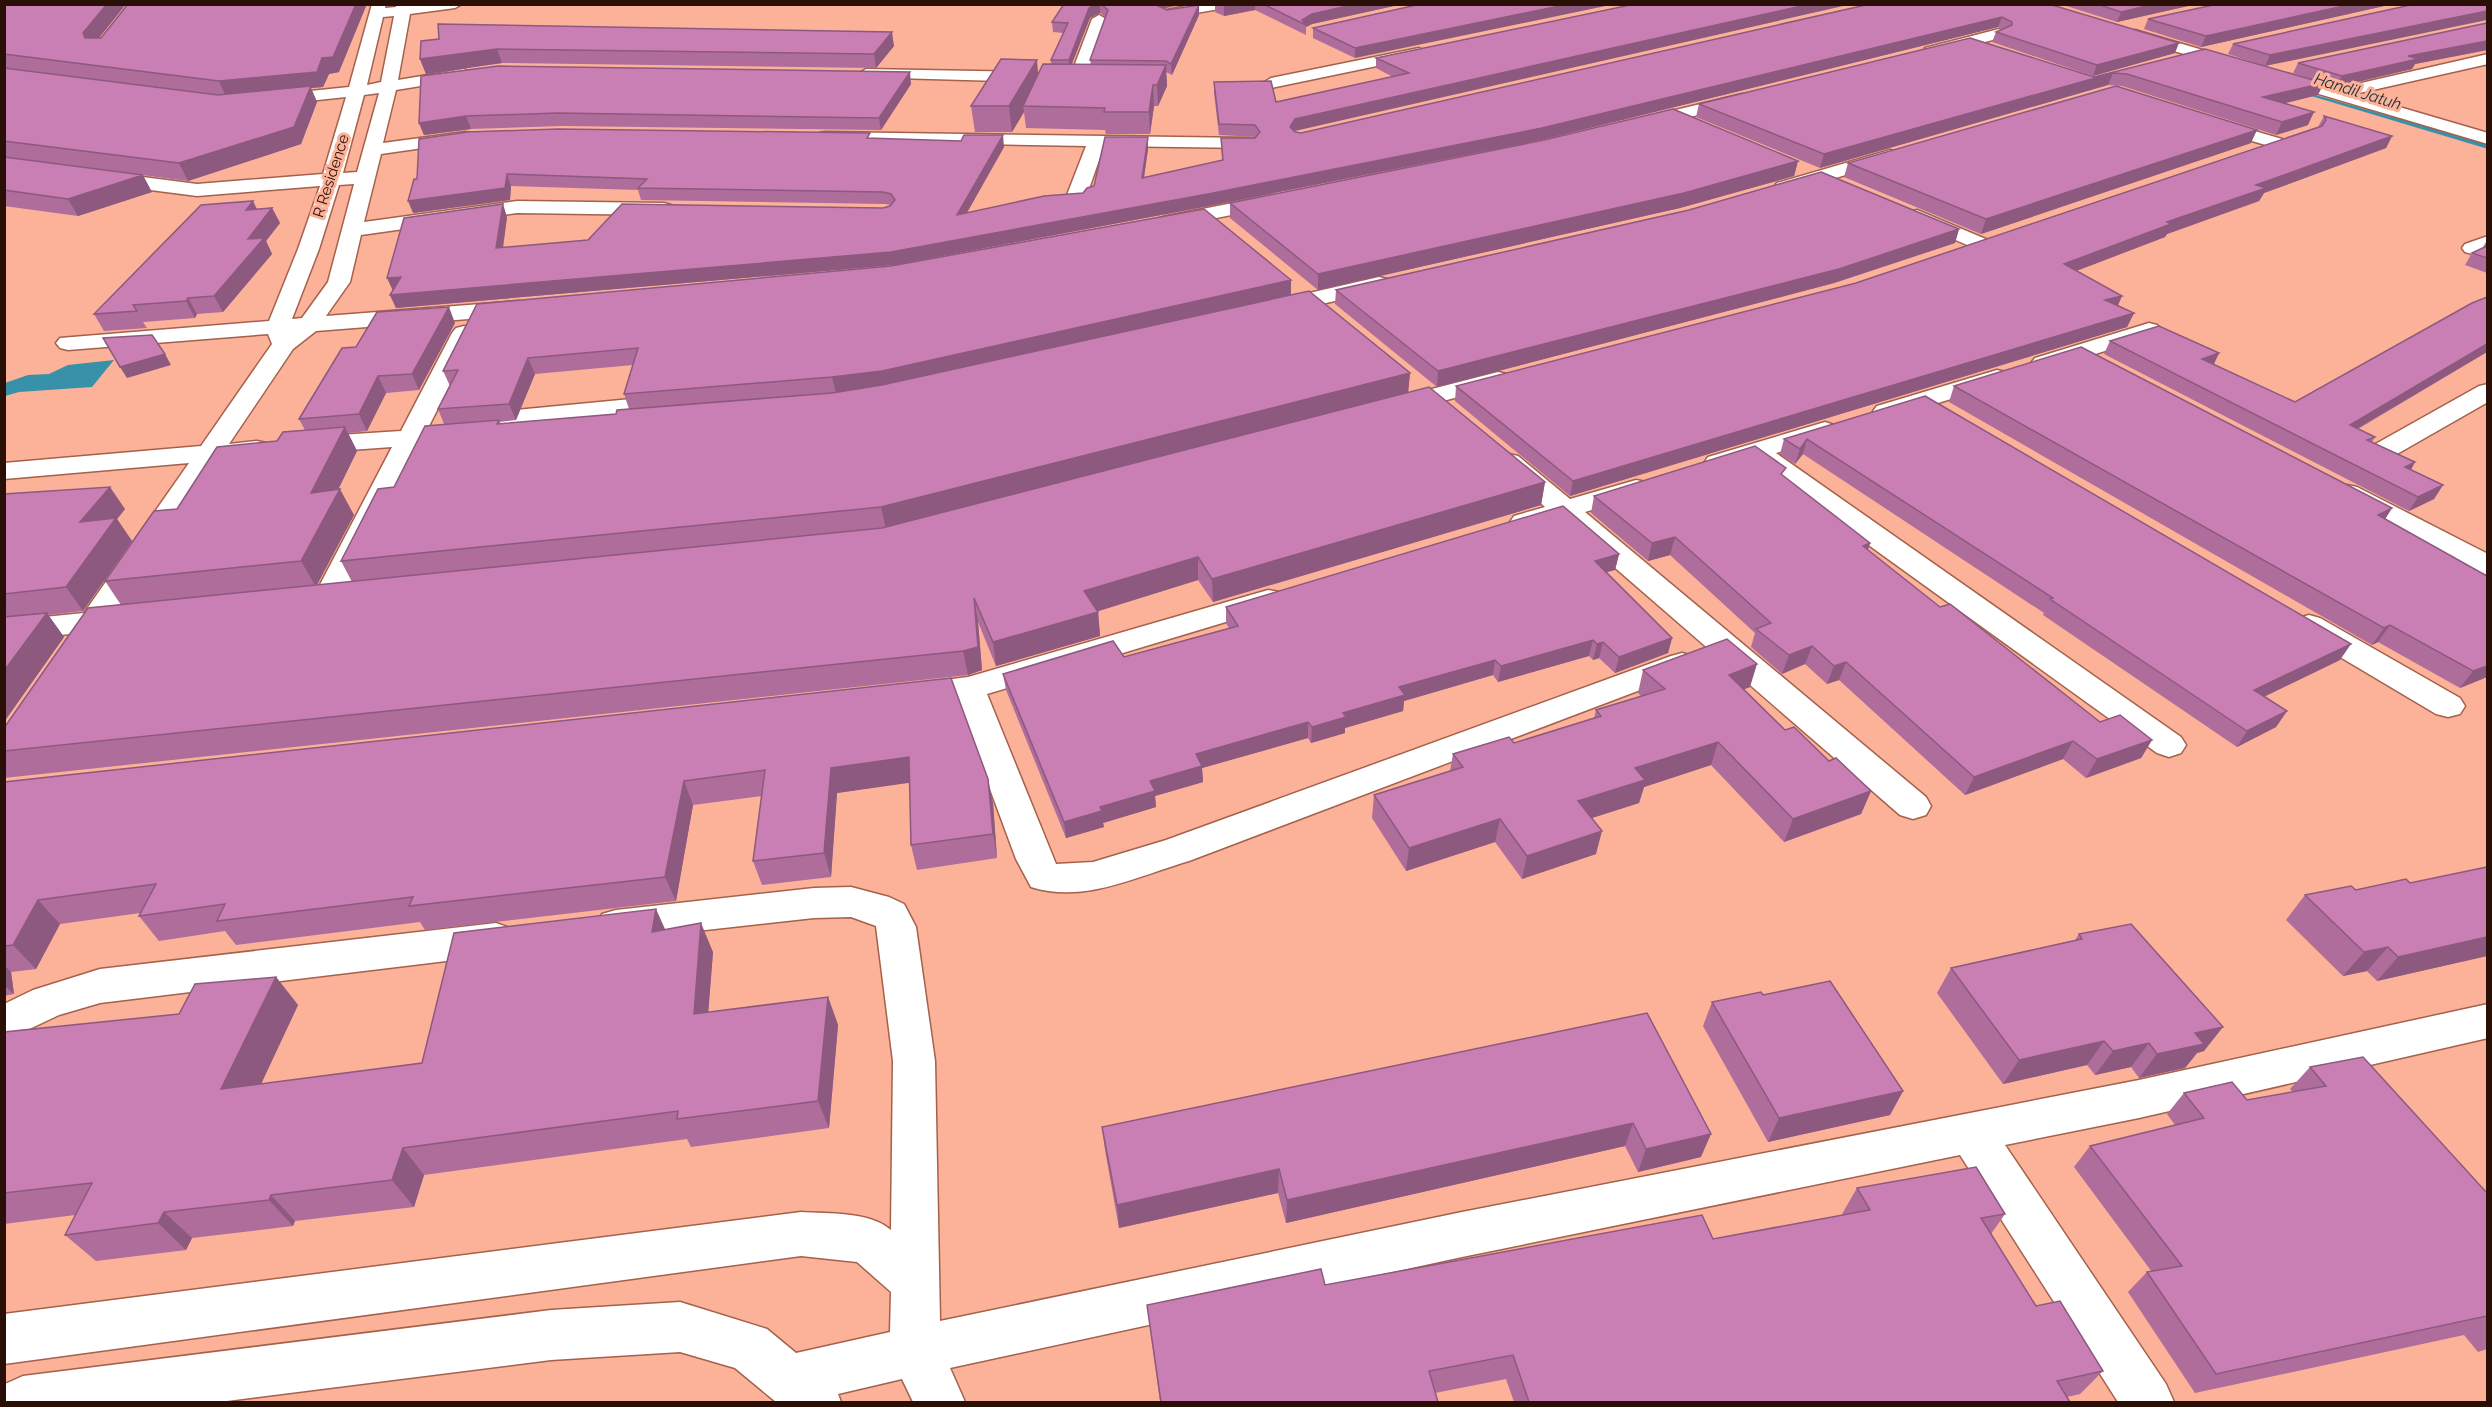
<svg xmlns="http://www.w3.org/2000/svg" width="2492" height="1407" font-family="Raleway,sans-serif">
	<rect width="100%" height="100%" fill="#fcb199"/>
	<path fill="#3791a9" d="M114 360 92 387 19 392 5 396V383L28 375 49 374 68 365Z"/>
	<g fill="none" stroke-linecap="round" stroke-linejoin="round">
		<path fill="#3791a9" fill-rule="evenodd" d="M2298 90 2488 144V149L2298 92Z"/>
		<defs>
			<path id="minor" d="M372 4H386L385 8 396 7 397 4H462L455 8 410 14 398 80 464 69 472 74 464 79 396 90 383 143 465 132 471 133 474 137 471 141 465 142 381 154 364 222 517 201 664 203 671 205 674 209 671 213 664 215 517 213 361 235 350 282 326 316 519 301 527 303 530 308 527 313 519 315 316 331 293 349 229 444 257 441 266 443 270 449 266 455 218 460 118 610 133 612 137 619 133 626 104 630 96 642 85 645 74 642 70 634 4 641V621L84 613 189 463 4 479V463L201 446 272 344 268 334 68 350 60 348 56 343 60 338 269 321 298 249 320 186 197 196 104 184 97 182 94 178 97 174 104 172 197 184 323 174 346 97 271 105 265 104 262 100 265 96 271 95 349 87ZM394 16 381 82 367 85 383 17ZM379 93 357 172 343 173 364 95ZM354 184 328 282 302 318 292 319 319 249 339 185Z
				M1197 4H1232L1225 8 1167 18 1160 14 1162 11Z
				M1099 15 1106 19 1086 77 1084 80H1072L1070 77 1092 19Z
				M1999 29 2007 34 2004 37 1931 56 1923 51 1925 48Z
				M2135 30 2335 89 2488 54V64L2355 94 2488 133V144L2130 38 2127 35Z
				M1419 48 1427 53 1425 56 1271 88 1263 83 1271 78Z
				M866 69 1036 72 1044 77 1036 82 860 77 858 74Z
				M1742 94 1748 95 1750 99 1748 103 1640 129 1634 128 1631 124 1634 120Z
				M2210 118 2282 139 2285 143 2282 147 2276 148 2204 127 2201 123 2204 119Z
				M825 132 1249 138 1255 139 1258 143 1255 147 1249 148 1104 146 1085 200 1082 204H1068L1065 200 1086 146 819 141 816 137 819 133Z
				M1890 150 1897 152 1899 156 1897 160 1784 193 1777 191 1774 187 1777 183Z
				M1273 195 1280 197 1283 201 1280 205 1167 228 1160 226 1157 222 1160 218 1167 216Z
				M1917 210 1988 240 1991 244 1988 248 1981 250 1974 248 1910 220 1907 216 1910 212Z
				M2488 236V249L2472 254 2465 252 2462 248 2465 244Z
				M1379 277 1387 279 1390 284 1387 289 1274 315 1266 313 1263 308 1266 303Z
				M2149 323 2157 325 2161 330 2157 335 2043 370 2035 368 2031 363 2035 358Z
				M464 326 472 328 476 333 427 430 463 427 472 430 476 435 472 440 419 446 343 598 339 605 328 607 317 605 313 598 392 447 308 453 299 451 295 445 299 439 308 437 401 431 452 333 456 328Z
				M1997 370 2006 372 2009 377 2006 382 1886 419 1877 416 1873 411 1877 406Z
				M1498 372 1507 374 1510 379 1507 384 1394 414 1385 411 1381 406 1385 401Z
				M2488 384V402L2390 458 2381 460 2372 458 2368 452 2372 446 2479 386Z
				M673 395 682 398 686 403 682 408 473 430 464 427 460 422 464 417 473 414Z
				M1825 422 1834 425 1838 430 1834 435 1776 453 2181 737 2186 745 2181 753 2169 757 2157 753 1752 461 1717 471 1708 469 1704 463 1708 457Z
				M1509 454 1518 456 1570 499 1636 480 1646 482 1650 488 1646 494 1585 512 1926 797 1931 806 1926 815 1913 819 1900 815 1560 520 1524 530 1514 528 1510 522 1514 516 1545 507 1496 462 1500 456Z
				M2347 485 2357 487 2488 554V575L2478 572 2337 499 2333 493 2337 487Z
				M1268 590 1279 592 1283 599 1279 606 987 694 1056 864 1093 862 1166 840 1671 656 1682 653 1693 656 1698 663 1693 670 1189 861C1138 876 1084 904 1031 887L1016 859 957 700 910 705 898 702 894 694 898 686 968 677Z
				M2309 615 2320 618 2460 698 2465 706 2460 714 2448 717 2436 714 2298 632 2294 625 2298 618Z
				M851 887 889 897 904 904 916 927 935 1061 940 1321 1462 1212 2139 1080 2488 1004V1038L2139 1118 2005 1145 2166 1384 2174 1402H2118L1960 1155 1462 1257 950 1368 965 1402H913L902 1379 838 1394 841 1402H776L735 1368 680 1352 551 1360 219 1402H4L5 1384 23 1376 551 1310 680 1302 767 1329 796 1353 890 1332 891 1292 857 1262 801 1256 4 1364V1314L801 1212C829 1214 869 1211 891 1230L893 1061 876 926 851 917 814 918 616 940 602 936 597 925 602 914 616 910 814 888Z
				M496 923 510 928 516 939 510 950 496 955 100 1003 59 1015 4 1041V1004L33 990 100 969Z"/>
		</defs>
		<use href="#minor" stroke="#a4614b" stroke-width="3"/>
		<use href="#minor" fill="#fff" fill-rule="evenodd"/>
	</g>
	<path fill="#ae6d9b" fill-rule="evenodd" d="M4 4H126L99 38 339 72 329 74 323 87 311 88 317 102 301 144 188 181 4 157Z
		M1064 4H1183L1163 8 1167 10 1199 15 1172 75 1166 72 1167 86 1158 106H1154L1150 134H1106L1105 130 1026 128 1024 112 1012 132H975L971 106 1038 74 1051 64V60L1063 33 1053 32 1052 22ZM1100 13 1105 17 1090 60 1091 64H1072L1090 18Z
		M1215 4H1403L1312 24 1306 27V35L1255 10 1224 16 1215 12Z
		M1421 4 1355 58 1313 38V28Z
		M1635 4 1294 131 1301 133 2049 4 2175 53 2093 76 1992 42 1996 32 2003 29 1998 27 1541 140 1209 206 894 265 396 308 390 295 507 217 503 248 588 240 883 208 891 205 885 204 641 200 638 190 511 186 510 200 413 213 414 179 870 138 1004 147 967 213 1083 193 1094 186 1148 137V149L1144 178 1222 160 1221 138 1256 137 1219 135 1214 93V82L1276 102 1393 77 1376 68V58Z
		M2060 4H2197L2117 22Z
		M2393 4 2201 47 2144 29 2148 19Z
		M2416 4 2265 66 2228 54 2233 44Z
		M2487 23V50L2415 64 2412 69 2336 87 2293 73 2298 63Z
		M421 41 894 46 876 68 502 63 426 74 420 59Z
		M2205 49 2318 95 2284 103 2308 125 2276 135 2122 86 2108 85 1820 168 1696 117 1699 104 2094 77Z
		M421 76 911 84 881 130 562 126 471 129 424 135 419 123Z
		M2324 116 2392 136 2386 148 2264 193 2259 201 2167 234 2165 237 2076 271 2118 305 2134 313 2127 327 1570 496 1455 401 1456 386 1856 283 2318 127Z
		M2251 143 1981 234 1844 177 1848 163Z
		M4 157 152 192 78 216 4 206Z
		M1798 161 1794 176 1680 208 1318 290 1230 218V203Z
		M272 208 280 223 266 241 272 254 223 312 197 314 195 318 143 322 147 328 104 331 94 314 257 209Z
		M1959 229 1955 243 1834 283 1437 387 1335 304 1336 290Z
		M2486 242H2487V273L2465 265 2472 253 2482 249Z
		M1291 280V295L1410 373 1408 392 1545 482 1541 505 1213 602 1198 580 1098 611 1100 636 996 666 978 622 982 670 968 675 4 778V728L121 605 105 581 177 509 277 441 305 430 299 419 356 347 455 323 419 390 386 393 367 431 348 433 357 451 338 490 354 515 316 585 352 582 341 561 394 487 444 424 438 409 450 386 443 371 477 304ZM633 365 624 394 629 409 616 414 501 424 500 422 516 420 535 374Z
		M2487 297V352L2358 429 2375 437 2372 442 2415 462 2411 470 2443 485 2434 499 2409 511 2104 354 2110 341 2219 353 2213 365 2295 402Z
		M1954 386 2392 508 2385 519 2487 677 2460 688 2378 642 2372 645 1949 402Z
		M1925 396 2340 660 2264 697 2287 711 2276 727 2237 747 2043 615 2044 613 1803 454 1795 464 1780 454 1784 439Z
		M1783 476 1870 543 1868 550 1940 607 2100 722 2152 740 2141 758 2086 778 2063 759 1965 795 1839 680 1827 684 1805 664 1782 674 1751 647 1755 633 1670 555 1648 561 1591 513 1594 496Z
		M4 494 125 509 117 519 132 541 83 611 48 615 64 637 4 722Z
		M1619 554 1615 570 1606 572 1672 638 1668 653 1615 673 1599 658 1593 660 1589 656 1498 682 1493 675 1404 701 1403 711 1345 728V733L1311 743 1308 738 1202 768 1203 782 1155 796 1156 807 1103 823 1104 827 1066 838 1006 690 1003 674 1124 657 1229 628 1226 623V607Z
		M1643 670 1750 687 1744 689 1785 730 1871 791 1861 814 1784 842 1711 765 1644 787 1639 803 1592 818 1596 854 1522 879 1495 842 1406 871 1372 818 1374 795 1450 771 1453 754 1514 743 1594 719 1596 710 1641 696 1638 693Z
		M951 678 993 803 997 858 917 870 911 845 910 782 837 793 831 877 762 885 753 861 762 796 693 805 676 901 425 930 420 922 236 945 225 931 159 941 139 916 140 913 60 924 36 969 11 972 14 994 4 996V782Z
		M2487 867V956L2377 981 2367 971 2343 976 2286 920 2305 895 2410 883Z
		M665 930 713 952 708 1012 828 997 838 1025 829 1128 691 1147 687 1139 424 1175 414 1207 295 1221 293 1226 192 1238 186 1250 96 1261 65 1235 75 1215 4 1224V1032L179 1014 276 977 298 1005 261 1084 422 1063Z
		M2079 934 2204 1051 2197 1053 2185 1068 2139 1078 2131 1067 2095 1075 2087 1065 2003 1084 1937 993 1951 968 2075 940Z
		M1712 1002 1903 1091 1890 1115 1768 1142 1703 1026Z
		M1647 1013 1701 1157 1638 1172 1625 1146 1286 1223 1278 1193 1119 1228 1105 1150 1102 1127Z
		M2310 1067 2487 1193V1349L2478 1352 2464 1335 2195 1393 2128 1292 2147 1272H2152L2074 1167 2090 1146 2175 1125 2167 1114 2184 1093 2247 1100 2293 1092 2290 1089Z
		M1857 1188 2005 1214 1991 1234 2036 1306 2103 1371 2080 1394 2067 1397 2070 1402H1514L1506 1379 1435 1393 1438 1402H1160L1147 1305 1713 1239 1843 1215 1842 1214Z"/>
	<path fill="#8d597e" d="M107 4H126L91 48 85 38 83 33Z
		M356 4H367L339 72 329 74 323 87 311 88 317 102 301 144 188 181 179 163 226 97 219 81 322 58Z
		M1097 4H1100V13L1090 18 1069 71V60L1089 8Z
		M1158 4H1183L1162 9Z
		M1234 4H1255V10L1224 16V6Z
		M1356 4H1403L1312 24 1306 27V25L1302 20 1312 14Z
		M1569 4H1615L1355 58V48Z
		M1810 4H1852L1295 131 1290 127 1295 119Z
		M2155 4H2197L2117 22 2121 12Z
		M2353 4H2393L2201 47 2206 36Z
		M1199 5V15L1172 75 1171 64Z
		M2487 11V20L2265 66 2270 55Z
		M2002 17 1998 27 1541 140 1209 206 894 265 396 308 390 295 891 252Z
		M892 32 894 46 876 68 874 54Z
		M2487 41V50L2415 64 2412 69 2336 87 2342 76 2408 56Z
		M2179 43 2175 53 2093 76 2097 65Z
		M497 49 502 63 426 74 420 59Z
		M1037 60 1039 85 1023 106 1024 112 1012 132 1009 106Z
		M1166 65 1167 86 1158 106 1157 85Z
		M910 72 911 84 881 130 879 118Z
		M2113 73 2108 85 1820 168 1824 154Z
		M2324 83 2318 95 2258 110 2263 97Z
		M1153 85 1154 106 1150 134 1149 112Z
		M2314 112 2308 125 2276 135 2282 122Z
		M466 116 471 129 424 135 419 123Z
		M2257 130 2251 143 1981 234 1986 219Z
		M1003 135 1004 147 958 228 957 215Z
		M2392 136 2386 148 2264 193 2259 201 2167 234 2165 237 2058 278 2064 264 2167 222 2256 185Z
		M1148 137V149L1142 190V178Z
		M1798 161 1794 176 1680 208 1318 290V274Z
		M507 174 511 186 510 200 413 213 408 201Z
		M143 175 152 192 78 216 68 199Z
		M253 201 261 217 246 210Z
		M503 204 507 217 501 261 496 248Z
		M272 208 280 223 266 241 272 254 223 312 214 296 248 239Z
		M1959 229 1955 243 1834 283 1437 387 1438 371Z
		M401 277 393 291 387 278Z
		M1291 280V296L886 388 836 394 832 377Z
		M2122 296 2116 310 2105 300Z
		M188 298 197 314 195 318 186 301Z
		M449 307 455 323 419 390 412 374Z
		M2134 313 2127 327 1570 496 1573 481Z
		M2487 344V352L2341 438 2350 425Z
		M2219 353 2213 366 2202 359Z
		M165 354 171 365 127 378 120 367Z
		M528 358 535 374 516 420 509 404Z
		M1410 373 1408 394 886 529 881 507Z
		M378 376 386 393 367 431 359 414Z
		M345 427 357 451 324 518 311 493Z
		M1807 439 1803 454 1795 464 1800 449Z
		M2415 462 2407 476 2405 467Z
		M1545 482 1541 505 1213 602 1212 579Z
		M2443 485 2434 499 2409 511 2418 497Z
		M110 487 125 509 117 519 132 541 83 611 66 587 80 522Z
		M340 489 354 515 316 587 301 561Z
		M2392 508 2382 524 2378 515Z
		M1675 537 1670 555 1648 561 1652 543Z
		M1870 543 1864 561 1863 546Z
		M1619 554 1615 570 1592 576 1595 561Z
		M1198 557V580L1086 615 1084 591Z
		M974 598 978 622 982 670 968 675 963 651Z
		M1098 612 1100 636 996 666 993 642Z
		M47 613 64 637 4 722V671Z
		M2390 625 2378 642 2372 645 2384 628Z
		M1672 638 1668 653 1615 673 1619 657Z
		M1593 640 1589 656 1498 682 1501 666Z
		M1603 642 1599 658 1593 660 1597 644Z
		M2351 644 2340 660 2244 706 2254 690Z
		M1812 646 1805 664 1782 674 1789 655Z
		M1495 660 1493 675 1404 701 1403 711 1345 728V733L1311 743 1312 727 1399 687Z
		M1846 662 1839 680 1827 684 1834 666Z
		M1757 664 1750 687 1722 698 1729 675Z
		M2487 666V677L2460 688 2473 671Z
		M2287 711 2276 727 2237 747 2247 731Z
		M1308 722V738L1202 768 1203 782 1155 796 1156 807 1103 823 1104 827 1066 838 1064 822 1100 807 1150 781 1196 754Z
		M2152 740 2141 758 2086 778 2097 759Z
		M2073 741 2063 759 1965 795 1974 777Z
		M1718 742 1711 765 1644 787 1639 803 1573 824 1578 801 1635 768Z
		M909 757 915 782 837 793 831 877 824 853 831 768Z
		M988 779 993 803 997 858 993 834Z
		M684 781 693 805 676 901 665 877Z
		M1871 791 1861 814 1784 842 1793 819Z
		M1500 819 1495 842 1406 871 1409 848Z
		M1602 831 1596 854 1522 879 1527 856Z
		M38 900 60 924 36 969 13 945Z
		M656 909 669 938 652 932Z
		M701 923 713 952 706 1042 694 1014Z
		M2487 937V956L2377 981 2398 957Z
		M2388 947 2367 971 2343 976 2364 952Z
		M4 965 11 972 14 994 4 985Z
		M276 977 298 1005 246 1116 221 1089Z
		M828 997 838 1025 829 1128 818 1101Z
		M2223 1027 2204 1051 2197 1053 2185 1068 2139 1078 2157 1054 2195 1033Z
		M2104 1041 2087 1065 2003 1084 2019 1060Z
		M2149 1043 2131 1067 2095 1075 2113 1051Z
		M1903 1091 1890 1115 1768 1142 1779 1118Z
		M1633 1123 1625 1146 1286 1223 1287 1200Z
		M1711 1134 1701 1157 1638 1172 1646 1149Z
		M403 1148 424 1175 414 1207 392 1180Z
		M1279 1169 1278 1193 1119 1228 1117 1205Z
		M271 1195 295 1221 293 1226 269 1200Z
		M164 1212 192 1238 186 1250 158 1223Z"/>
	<path fill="#ca7fb4" stroke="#8d597e" stroke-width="1.5" d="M4 4H107L83 33 85 38H101L128 4H356L333 57 322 58 317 72 219 81 4 54Z
		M1064 4H1097L1089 8 1069 60H1051L1068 23 1052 22Z
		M1101 4H1158V6L1167 10 1199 5 1171 64 1166 61 1090 60 1108 10Z
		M1220 4H1234L1224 6Z
		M1263 4H1356L1312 14 1302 20 1306 25Z
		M1421 4H1569L1355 48 1313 28Z
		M1635 4H1810L1295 119 1290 127 1295 132 1301 133 1870 4H2049L2179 43 2097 65 1996 32 2012 25V22L2002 17 1542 128 1208 194 891 252 390 295 401 277 387 278 404 218 503 204 496 248 588 240 622 204 883 208 890 206 895 200 891 194 883 192 638 188 647 179 507 174 505 188 408 201 414 179H417L419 139 467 132 558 129 870 133 867 138 961 141 964 135H1003L957 215 1044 196 1083 193 1087 188 1094 186 1105 137H1148L1142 178 1223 160 1221 138H1255L1260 132 1255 125 1219 124 1214 82 1271 81 1276 102 1409 73 1376 58Z
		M2097 4H2155L2121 12Z
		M2218 4H2353L2206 36 2148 19Z
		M2415 4H2487V11L2270 55 2233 44Z
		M2487 23V41L2408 56 2418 59 2342 76 2298 63Z
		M438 24 892 32 874 54 497 49 420 59 421 41 439 39Z
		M1970 38 2094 77 2205 49 2324 83 2263 97 2314 112 2282 122 2127 74 2113 73 1824 154 1699 104Z
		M1001 59 1037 60 1009 106H971Z
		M1043 64 1166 65 1157 85H1153L1149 112H1104L1105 108 1023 106Z
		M498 66 910 72 879 118 558 113 466 116 419 123 421 76Z
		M4 68 218 95 311 86 294 127 179 163 4 141Z
		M2116 86 2257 130 1986 219 1848 163Z
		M1673 109 1798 161 1684 193 1318 274 1230 203 1544 140Z
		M2324 116 2392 136 2256 185 2266 188 2167 222 2171 224 2064 264 2122 296 2105 300 2134 313 1573 481 1456 386 1856 283 2322 126 2326 120Z
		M4 157 143 175 68 199 4 190Z
		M1821 172 1959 229 1839 269 1438 371 1336 290 1689 210Z
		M253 201 246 210 272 208 248 239 264 238 214 296 188 298 186 301 133 305 137 311 94 314 201 205Z
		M1204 209 1291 280 882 371 832 377 624 394 638 348 528 358 509 404 438 409 458 370 443 371 477 304 891 266Z
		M2487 246V258L2472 253Z
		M1309 291 1410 373 881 507 341 561 378 489 394 487 425 426 499 420 497 424 616 414 617 410 832 393 882 385Z
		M2487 297V344L2350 425 2375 437 2367 440 2415 462 2405 467 2443 485 2418 497 2110 341 2159 326 2219 353 2202 359 2295 402 2472 303Z
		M449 307 412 374 378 376 359 414 299 419 342 348 356 347 377 312Z
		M152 335 165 354 120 367 103 338Z
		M2081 347 2392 508 2378 515 2487 576V666L2473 671 2390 625 2384 628 1954 386Z
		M1429 387 1545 482 1212 579 1198 557 1084 591 1098 612 993 642 974 598 978 647 963 651 4 751V728L88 608 882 528Z
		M1925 396 2351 644 2254 690 2287 711 2247 731 2050 599 2053 598 1807 439 1800 449 1784 439Z
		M345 427 311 493 340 489 301 561 105 581 154 511 177 509 217 447 277 441 283 432Z
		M1755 446 1786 468 1781 474 1870 543 1863 546 1940 607 1950 604 2100 722 2120 715 2152 740 2097 759 2073 741 1974 777 1846 662 1834 666 1812 646 1789 655 1756 629 1771 623 1675 537 1652 543 1594 496Z
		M110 487 80 522 116 518 66 587 4 594V494Z
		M1563 506 1619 554 1595 561 1672 638 1619 657 1603 642 1597 644 1593 640 1501 666 1495 660 1399 687 1405 695 1343 713 1346 717 1312 727 1308 722 1196 754 1202 766 1150 781 1155 791 1100 807 1102 811 1064 822 1003 674 1113 641 1124 657 1238 626 1226 607Z
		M47 613 4 671V617Z
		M1727 639 1757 664 1729 675 1785 730 1794 727 1829 761 1836 758 1871 791 1793 819 1718 742 1635 768 1645 780 1578 801 1602 831 1527 856 1500 819 1409 848 1374 795 1463 767 1453 754 1509 737 1514 743 1601 716 1596 710 1665 689 1643 670Z
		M951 678 988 779 993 834 911 845 909 757 831 768 824 853 753 861 765 770 684 781 665 877 409 906 413 897 217 921 225 904 139 916 156 884 38 900 13 945 4 946V782Z
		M2487 867V937L2398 957 2388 947 2364 952 2305 895 2351 886 2356 890 2406 879 2410 883Z
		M656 909 652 932 701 923 694 1014 828 997 818 1101 677 1119 678 1111 403 1148 392 1180 271 1195 269 1200 164 1212 158 1223 65 1235 92 1183 4 1193V1032L179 1014 195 984 276 977 221 1089 422 1063 454 933Z
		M2131 924 2223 1027 2195 1033 2204 1044 2157 1054 2149 1043 2113 1051 2104 1041 2019 1060 1951 968 2082 939 2079 934Z
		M1830 981 1903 1091 1779 1118 1712 1002 1761 992 1763 995Z
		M1647 1013 1711 1134 1646 1149 1633 1123 1287 1200 1279 1169 1117 1205 1102 1127Z
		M2363 1057 2487 1193V1316L2216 1374 2147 1272 2182 1266 2090 1146 2204 1118 2184 1093 2232 1082 2247 1100 2326 1086 2310 1067Z
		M1976 1167 2005 1214 1981 1218 2036 1306 2060 1301 2103 1371 2057 1381 2070 1402H1529L1513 1355 1429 1371 1438 1402H1161L1147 1305 1321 1269 1325 1285 1702 1215 1713 1239 1870 1210 1857 1188Z"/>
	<g text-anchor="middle" stroke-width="6" stroke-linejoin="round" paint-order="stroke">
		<g font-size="15" fill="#2a0f07" stroke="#fcb199">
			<text transform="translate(331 176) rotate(-72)" y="5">R Residence</text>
		</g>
		<g font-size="16" font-style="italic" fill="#1a2f35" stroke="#fcb199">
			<text transform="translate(2358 91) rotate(17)" y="6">Handil Jatuh</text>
		</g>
	</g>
	<rect width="2492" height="1407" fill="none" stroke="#2a0f07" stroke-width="12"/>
</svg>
